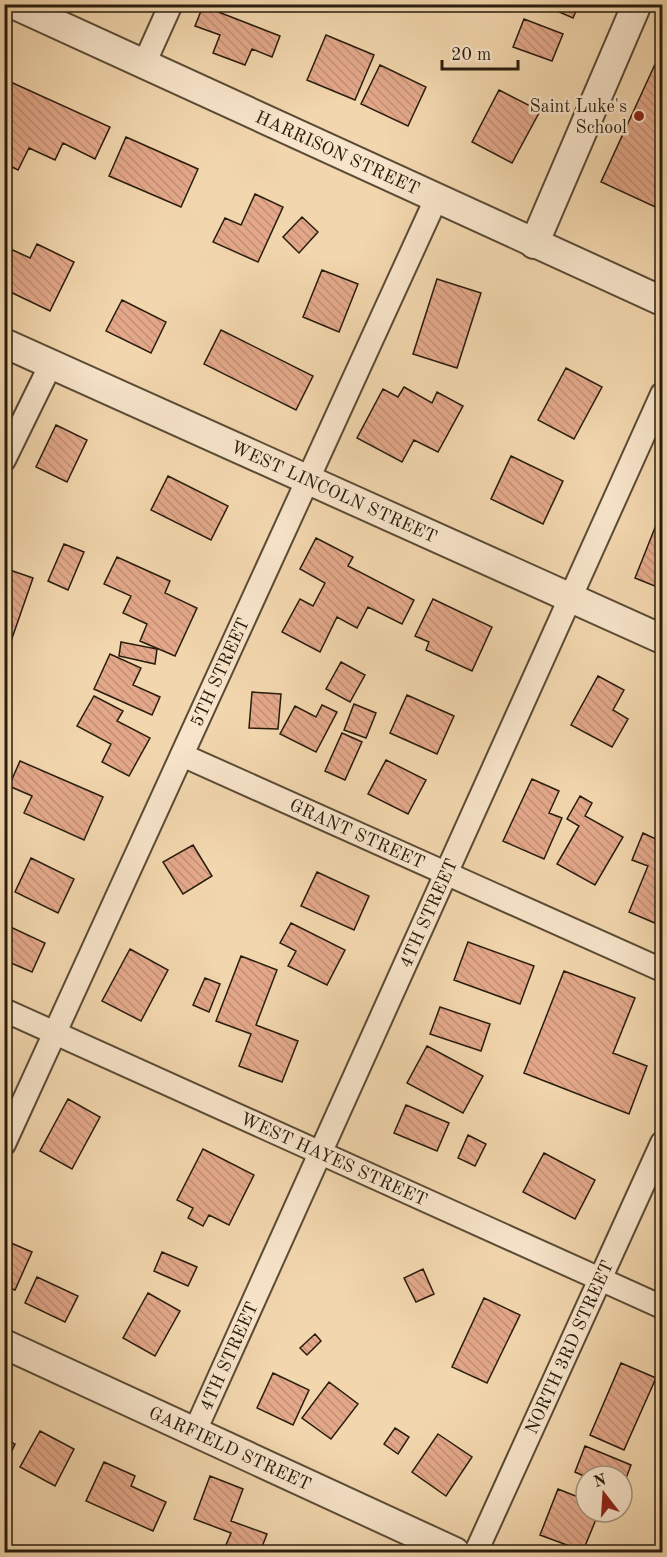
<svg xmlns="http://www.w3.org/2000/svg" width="667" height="1557" font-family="'Old Standard TT',serif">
	<defs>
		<pattern id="building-back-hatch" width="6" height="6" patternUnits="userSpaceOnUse" patternTransform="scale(1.5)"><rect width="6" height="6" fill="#e3a88a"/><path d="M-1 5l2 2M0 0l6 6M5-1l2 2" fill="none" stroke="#c39076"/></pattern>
	</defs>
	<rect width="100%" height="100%" fill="#f2d6ad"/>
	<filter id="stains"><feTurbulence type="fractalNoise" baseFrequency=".00333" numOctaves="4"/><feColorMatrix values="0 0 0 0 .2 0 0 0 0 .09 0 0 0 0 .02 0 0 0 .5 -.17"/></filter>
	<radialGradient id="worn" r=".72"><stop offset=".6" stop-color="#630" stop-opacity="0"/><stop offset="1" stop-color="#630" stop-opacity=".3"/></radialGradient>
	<path fill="url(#building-back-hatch)" stroke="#291d0d" stroke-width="1.5" d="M541 4H579L573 18Z
		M203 6 280 36 272 57 252 49 245 65 213 53 220 35 195 26Z
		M524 19 563 34 552 61 513 47Z
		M326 35 374 55 355 100 307 80Z
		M662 49V210L601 182Z
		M380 65 426 87 408 126 361 104Z
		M4 79 110 127 95 159 63 143 55 160 29 148 18 170 4 163Z
		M499 90 540 111 512 163 472 142Z
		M126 137 198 169 181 207 109 176Z
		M255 194 283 207 258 262 213 242 225 218 241 225Z
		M302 217 318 232 299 253 283 237Z
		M37 244 74 262 50 311 4 289V246L30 258Z
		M322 270 358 284 339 332 303 317Z
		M437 279 481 293 457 368 413 354Z
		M122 300 166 322 151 353 106 331Z
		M221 330 313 376 296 410 204 364Z
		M566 368 602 387 574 439 538 420Z
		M404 387 432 403 437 392 463 406 438 452 414 440 402 462 357 438 383 389 398 397Z
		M56 425 87 440 67 482 36 467Z
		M511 456 563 481 543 524 491 499Z
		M168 476 228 506 211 540 151 510Z
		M662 510V589L635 578Z
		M316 538 353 557 348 566 414 600 402 624 368 607 357 628 337 617 320 652 282 632 300 599 313 606 325 583 300 569Z
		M64 544 84 552 68 590 48 581Z
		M117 557 170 581 165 593 197 608 175 656 140 641 147 624 123 613 131 596 104 584Z
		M4 568 33 578 10 644 4 642Z
		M433 599 492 627 472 671 426 650 429 642 415 636Z
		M121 642 157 649 155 664 119 656Z
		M110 654 141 668 133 685 160 697 152 715 94 689Z
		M341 662 365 675 350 702 326 689Z
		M598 676 624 690 613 710 628 719 612 747 571 725Z
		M252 692 281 694 278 729 249 728Z
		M407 695 454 716 437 754 390 733Z
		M94 696 123 711 117 721 150 738 129 776 102 762 111 744 77 726Z
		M354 704 376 713 366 738 344 730Z
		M322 705 337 712 316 752 280 734 295 706 316 717Z
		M342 733 362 742 345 780 325 771Z
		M386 760 426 780 408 814 368 794Z
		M20 761 103 797 84 840 24 813 32 796 9 786Z
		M532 779 559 791 549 813 562 818 544 859 503 841Z
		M580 796 592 803 585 816 623 837 595 885 557 864 579 826 567 819Z
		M643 833 662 842V926L629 912 648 866 632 860Z
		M193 845 212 876 183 894 163 862Z
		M31 858 74 879 58 913 15 892Z
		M317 872 369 896 354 930 301 906Z
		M291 923 345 950 327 985 288 966 296 951 280 943Z
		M4 924 45 943 32 972 4 960Z
		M468 942 534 966 520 1004 454 980Z
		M130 949 168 970 141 1021 102 1001Z
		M241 956 277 970 256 1025 298 1041 282 1082 239 1066 251 1034 216 1021Z
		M564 971 635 998 613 1053 647 1066 629 1114 524 1073Z
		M205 978 220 984 209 1012 193 1005Z
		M440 1007 490 1024 481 1051 430 1034Z
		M427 1046 483 1076 463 1113 407 1083Z
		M68 1099 100 1117 72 1169 40 1151Z
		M406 1105 449 1123 437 1151 394 1133Z
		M468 1135 486 1144 475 1166 458 1158Z
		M203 1149 254 1175 229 1225 209 1215 203 1226 188 1218 193 1208 177 1200Z
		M544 1153 595 1180 575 1219 523 1192Z
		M4 1240 32 1252 15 1290 4 1286Z
		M162 1252 197 1267 188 1286 154 1271Z
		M423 1269 434 1294 416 1302 404 1278Z
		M37 1277 78 1296 65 1322 25 1303Z
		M148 1293 180 1311 155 1356 123 1338Z
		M484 1298 520 1315 487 1383 452 1367Z
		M315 1334 321 1341 307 1355 300 1348Z
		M621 1363 656 1378 624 1450 590 1435Z
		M273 1373 309 1390 293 1425 257 1408Z
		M329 1382 358 1404 331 1439 302 1418Z
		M395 1428 409 1437 398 1454 384 1444Z
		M40 1431 74 1449 55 1486 20 1467Z
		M438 1434 472 1457 446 1496 412 1472Z
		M4 1439 15 1444 6 1463 4 1462Z
		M585 1446 631 1465 622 1489V1476L586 1477 575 1472Z
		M104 1462 135 1476 131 1486 166 1502 153 1531 86 1501Z
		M210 1476 243 1489 231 1521 267 1534 260 1552H223L231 1533 194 1519Z
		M586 1478V1512H599L583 1551 540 1535 558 1489 578 1497Z"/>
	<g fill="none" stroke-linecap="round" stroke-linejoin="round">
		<defs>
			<g id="minor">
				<path d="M144 64 171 4"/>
				<path d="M4 460 51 364"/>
				<path id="s1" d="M182 755 662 970"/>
				<path id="s2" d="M4 1010 662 1307"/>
				<path id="s3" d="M4 1144 436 199"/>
				<path id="s4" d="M195 1431 662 394"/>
				<path id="s5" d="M476 1552 662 1143"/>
			</g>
			<g id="tertiary">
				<path id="s6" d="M13 4 662 301"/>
				<path d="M534 244 637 4"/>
				<path id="s7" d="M4 343 662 639"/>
				<path id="s8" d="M4 1344 455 1552"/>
			</g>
		</defs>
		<use href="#minor" stroke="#5b4b35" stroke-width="26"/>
		<use href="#tertiary" stroke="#5b4b35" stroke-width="32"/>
		<use href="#minor" stroke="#f7e4ca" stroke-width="22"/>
		<use href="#tertiary" stroke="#f7e4ca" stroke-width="28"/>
	</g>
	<circle fill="#8f2418" stroke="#f7e4ca" stroke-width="2" cx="639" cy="116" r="6"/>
	<g text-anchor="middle" stroke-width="5" stroke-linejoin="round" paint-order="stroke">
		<g font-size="18" fill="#291d0d" stroke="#f7e4ca" text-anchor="end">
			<text x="627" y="112">Saint Luke's<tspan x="627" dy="21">School</tspan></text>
		</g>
		<g font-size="18" fill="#291d0d" stroke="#f7e4ca">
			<text dy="6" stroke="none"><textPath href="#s6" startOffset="357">HARRISON STREET</textPath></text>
			<text dy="6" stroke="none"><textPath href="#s7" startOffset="362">WEST LINCOLN STREET</textPath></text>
			<text dy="6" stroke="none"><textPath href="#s3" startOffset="519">5TH STREET</textPath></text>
			<text dy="6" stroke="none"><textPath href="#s1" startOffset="192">GRANT STREET</textPath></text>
			<text dy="6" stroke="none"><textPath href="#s4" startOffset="568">4TH STREET</textPath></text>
			<text dy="6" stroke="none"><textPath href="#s2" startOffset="362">WEST HAYES STREET</textPath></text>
			<text dy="6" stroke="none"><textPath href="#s5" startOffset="225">NORTH 3RD STREET</textPath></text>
			<text dy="6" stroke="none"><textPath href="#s4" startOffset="82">4TH STREET</textPath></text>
			<text dy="6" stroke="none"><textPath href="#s8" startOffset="249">GARFIELD STREET</textPath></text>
		</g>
	</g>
	<rect width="667" height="1557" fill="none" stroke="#f2d6ad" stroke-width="24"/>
	<rect x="6" y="6" width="655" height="1545" fill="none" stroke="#291d0d" stroke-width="3"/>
	<rect x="12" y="12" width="643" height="1533" fill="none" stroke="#291d0d" stroke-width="1.5"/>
	<g transform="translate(604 1494) rotate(343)"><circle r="28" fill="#f7e4ca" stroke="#a5947e" stroke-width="1.5"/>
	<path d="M0-4.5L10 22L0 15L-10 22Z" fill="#8f2418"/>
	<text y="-9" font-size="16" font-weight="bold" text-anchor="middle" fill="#291d0d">N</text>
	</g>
	<path d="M442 60v9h76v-9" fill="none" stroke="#291d0d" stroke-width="3"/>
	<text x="451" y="60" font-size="18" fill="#291d0d" stroke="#f7e4ca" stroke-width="4.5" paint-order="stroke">20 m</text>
	<rect width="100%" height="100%" filter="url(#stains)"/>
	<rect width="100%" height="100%" fill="url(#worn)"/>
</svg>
